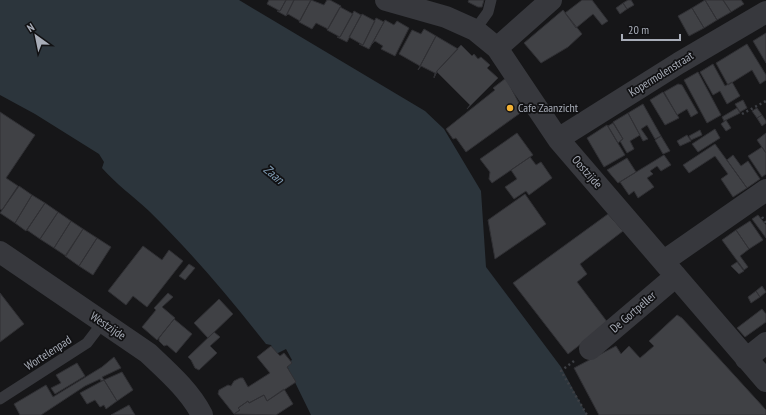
<svg xmlns="http://www.w3.org/2000/svg" width="766" height="415" font-family="'PT Sans Narrow',sans-serif">
	<rect width="100%" height="100%" fill="#161618"/>
	<path fill="#2c353c" d="M0 0H239L425 111 444 129 481 191 486 267 561 367 587 415H311L286 364 292 360 286 349 276 354 271 345 266 344C229 297 191 252 149 211 133 196 116 184 102 168L104 162 99 154 35 114 0 95Z"/>
	<path fill="#404145" stroke="#303034" d="M269 0H286L280 11 267 4Z
		M286 0H294L286 16 277 11H280Z
		M294 0H311L300 21 288 14 286 16Z
		M311 0 324 5 327 0H330L341 6 328 29 316 23 312 29 299 22Z
		M469 0H484L482 7H478L468 2Z
		M582 0H592L608 21 602 25 593 14 576 28 565 13Z
		M628 0H631L634 5 627 9 623 3Z
		M705 0H723L731 12 717 20Z
		M705 0 717 20 704 28 692 8Z
		M723 0H741L744 4 731 12Z
		M623 3 627 9 620 14 616 8Z
		M340 7 353 14 340 37 327 30Z
		M692 8 704 28 689 36 678 16Z
		M563 10 582 34 568 47 541 63 524 43Z
		M354 11 361 15 347 42 337 37H340Z
		M362 14 375 21 363 45 349 37Z
		M376 18 384 22 369 49 359 44 363 45Z
		M385 20 394 25 397 21 409 28 395 56 381 49 383 46 375 41 372 44Z
		M424 29 436 36 420 66 399 54 412 30 421 34Z
		M766 33V63L753 41Z
		M436 36 458 49 437 71 434 78 435 73 421 66 418 70Z
		M747 44 766 75V80L760 84 752 70 728 85 716 63Z
		M461 45 472 56 474 54 478 59 481 57 490 65 487 68 498 78 467 109 470 105 437 72 434 77 437 71Z
		M713 64 725 86 732 82 740 96 727 104 720 91 713 95 700 72Z
		M698 72 721 115 707 123 684 80Z
		M506 78 523 111 466 152 456 138 453 139 446 129 495 90 493 88Z
		M678 84 682 85 698 113 691 117 687 109 677 115 664 92Z
		M663 92 679 118 665 125 650 100Z
		M743 100 747 108 740 112 735 104Z
		M643 104 661 136 655 139 647 125 641 129 648 139 643 141 628 113Z
		M737 108 740 113 724 121 722 117Z
		M757 108 762 115 757 118 752 111Z
		M0 112 35 135 6 178 18 186 2 210 0 209Z
		M628 113 640 135 630 141 634 149 627 153 620 141 623 139 613 122Z
		M762 115 766 121V123L762 126 757 118Z
		M726 120 731 128 726 131 721 124Z
		M613 123 623 139 618 143 608 126Z
		M607 125 625 155 604 167 587 138Z
		M715 129 720 138 698 152 692 144Z
		M700 130 702 135 691 140 689 136Z
		M517 133 533 155 492 183 489 179 490 172 480 159Z
		M766 133V153L757 140Z
		M687 135 691 141 680 146 677 141Z
		M661 136 670 151 663 154 655 140Z
		M715 144 747 188 733 197 721 179 728 174 715 156 689 173 683 165Z
		M762 147 766 153V174L762 177 748 156Z
		M664 155 671 165 661 171 657 166 650 171 653 174 647 178 654 187 638 198 634 191 629 195 620 182Z
		M733 155 741 166 748 161 760 179 747 188 727 160Z
		M530 157 536 165 541 162 552 178 529 195 526 191 514 199 505 187 517 179 511 170Z
		M627 158 636 172 618 183 607 170Z
		M19 186 32 195 15 223 0 213Z
		M525 194 546 224 495 259 488 220Z
		M32 195 45 203 26 231 15 223Z
		M45 203 58 212 40 239 27 230Z
		M58 212 71 221 54 248 40 239Z
		M608 214 623 231 580 264 587 274 577 282 608 323 568 354 513 283Z
		M758 215 766 225V238L752 219Z
		M71 221 83 229 66 256 54 248Z
		M750 221 763 240 749 249 736 230Z
		M83 229 97 238 79 266 65 256Z
		M736 230 749 249 740 256 748 267 744 270 722 240Z
		M97 238 111 247 93 275 79 266Z
		M143 246 162 260 169 250 183 261 147 307 133 296 126 305 108 291Z
		M737 262 744 271 739 274 731 266Z
		M189 264 195 268 185 280 179 276Z
		M762 286 766 292 760 297 756 291Z
		M756 291 760 297 751 303 748 297Z
		M0 293 24 324 0 342Z
		M168 293 173 297 162 307 175 318 157 340 142 327 156 310 154 308Z
		M219 299 233 314 208 338 194 323Z
		M762 309 766 314V322L745 337 737 328Z
		M677 315 682 318 766 410V415H599L574 368 616 346 621 354 629 346 640 358 654 346 649 341Z
		M174 319 192 334 176 353 167 345 164 346 159 341V338Z
		M214 332 220 337 210 346 217 353 199 370 195 368 191 360 188 357Z
		M271 346 280 356 284 353 292 363 287 367 296 382 267 401 264 395 249 403 248 401 238 408 240 410 234 414 218 394 219 390 228 385 231 386 234 381 240 378H243L248 387 270 373 257 357Z
		M114 357 121 368 102 377 104 380 101 381 100 379 85 386 41 415H20L14 404 46 385 53 397 102 367Z
		M77 363 85 376 55 394 51 388 61 383 56 375Z
		M122 372 133 390 117 401 104 380Z
		M104 380 117 401 106 409 104 405 100 407 95 400 87 404 80 393Z
		M284 389 293 404 276 415 234 414 240 410 238 408 248 401 249 403 264 395 267 401Z
		M129 405 135 415H111Z"/>
	<g fill="none" stroke-linecap="round" stroke-linejoin="round">
		<path stroke="#3d3f44" stroke-width="2.5" stroke-dasharray="2 3" stroke-linecap="butt" d="M742 114 766 101
			M762 217 766 223
			M574 361 561 371 587 415"/>
		<path stroke="#37383d" stroke-width="11" d="M475 30 488 12 491 0
			M0 399 87 343 103 322"/>
		<path stroke="#37383d" stroke-width="22" d="M386 0 446 17 475 30 497 48 558 139 766 381
			M497 48 551 0
			M558 139 679 63 766 12
			M664 261 766 190
			M590 349 676 276
			M746 359 766 343"/>
		<path stroke="#37383d" stroke-width="22" d="M0 252 148 353C167 371 190 391 202 415"/>
	</g>
	<circle fill="#f2b134" stroke="#111113" stroke-width="1.5" cx="510" cy="108" r="4"/>
	<g text-anchor="middle" stroke-width="3.5" stroke-linejoin="round" paint-order="stroke">
		<g font-size="12" fill="#a8adb8" stroke="#111113">
			<text transform="translate(661 74) rotate(-32)" y="4">Kopermolenstraat</text>
			<text transform="translate(587 172) rotate(49)" y="4">Oostzijde</text>
			<text transform="translate(633 312) rotate(-41)" y="4">De Gortpeller</text>
			<text transform="translate(108 326) rotate(34)" y="4">Westzijde</text>
			<text transform="translate(48 353) rotate(-33)" y="4">Wortelenpad</text>
		</g>
		<g font-size="12" fill="#a8adb8" stroke="#111113" text-anchor="start">
			<text x="518" y="112">Cafe Zaanzicht</text>
		</g>
		<g font-size="13" font-style="italic" fill="#7f9bb3" stroke="#111113">
			<text transform="translate(274 174) rotate(41)" y="5">Zaan</text>
		</g>
	</g>
	<g transform="translate(36 36) rotate(327)" stroke="#111113" stroke-width="3" paint-order="stroke">
	<path d="M0-3L7 15L0 10L-7 15Z" fill="#a8adb8"/>
	<text y="-6" font-size="11" font-weight="bold" text-anchor="middle" fill="#a8adb8">N</text>
	</g>
	<path d="M622 34v6h58v-6" fill="none" stroke="#a8adb8" stroke-width="2"/>
	<text x="628" y="34" font-size="12" fill="#a8adb8" stroke="#111113" stroke-width="3" paint-order="stroke">20 m</text>
</svg>
